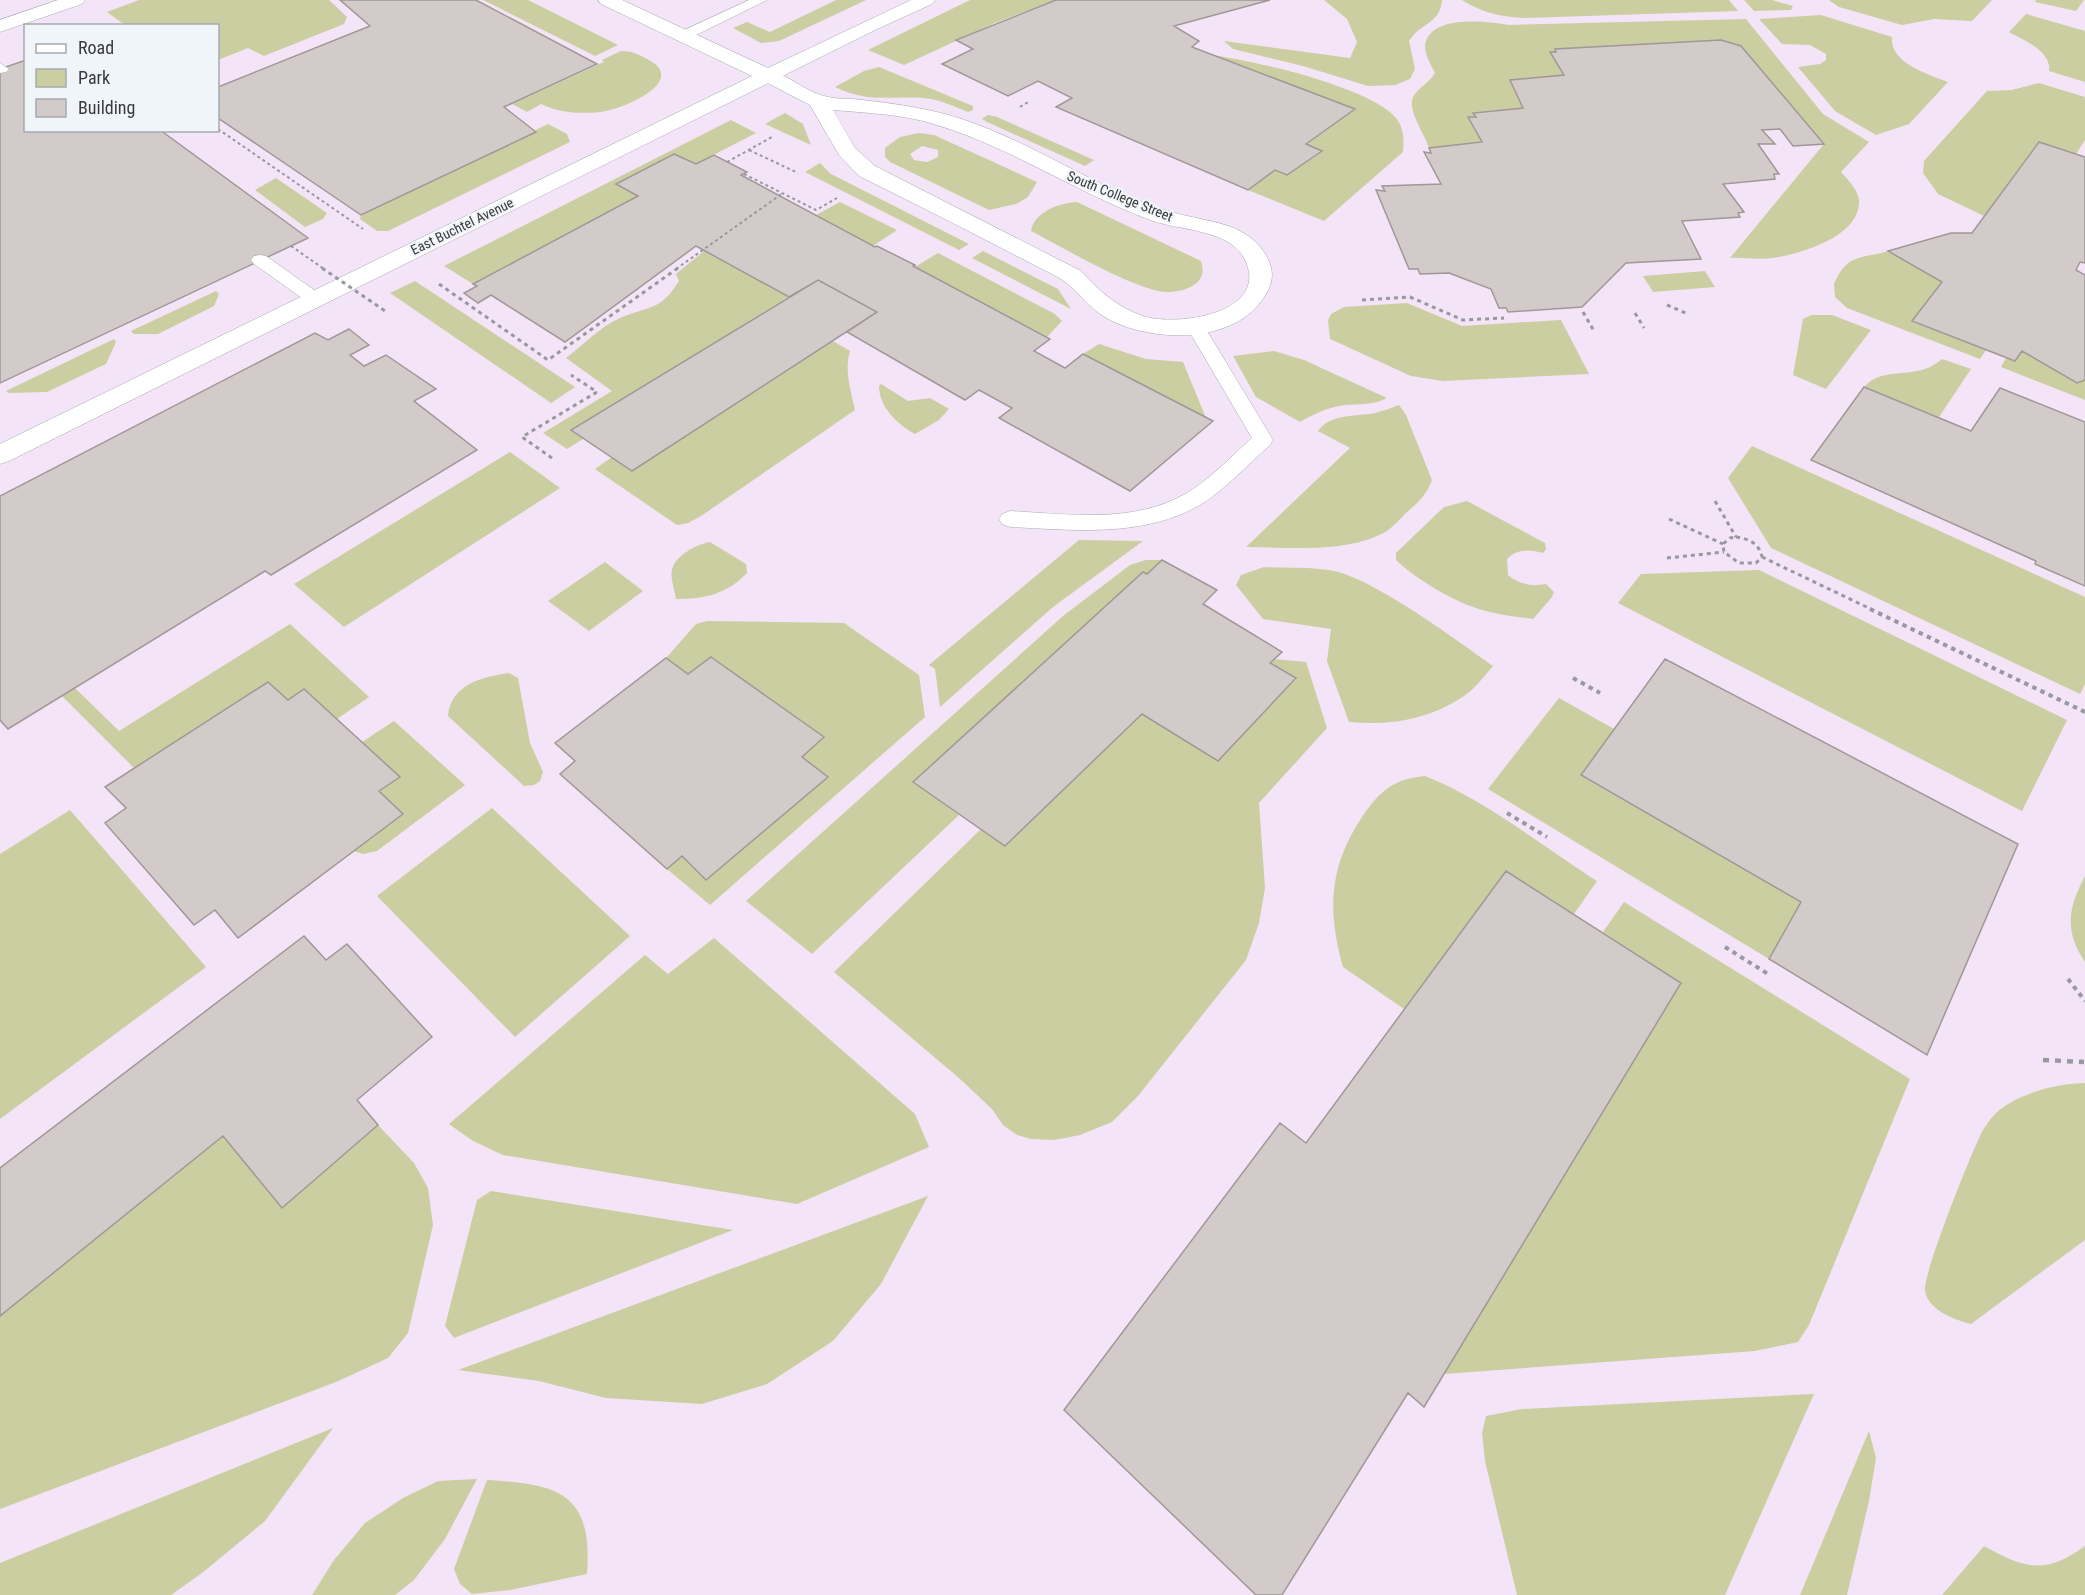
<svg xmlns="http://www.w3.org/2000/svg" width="2085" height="1595" font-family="'Roboto Condensed',sans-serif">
	<rect width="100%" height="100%" fill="#f0f5fa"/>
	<path fill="#f4e4f7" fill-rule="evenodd" d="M0 0H2085V1595H0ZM26 26H218V130H26Z"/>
	<path fill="#cbcea0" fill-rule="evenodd" d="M139 0H329L347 17 344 24 264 56 248 48 218 60V26L125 25 107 12Z
		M483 0H528L618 45 595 56Z
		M836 0H866L779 41 761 43 733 28 747 22 770 32Z
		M970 0H1056L995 23 904 65 868 50Z
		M1324 0H1442V1C1439 25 1421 22 1409 41L1415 69 1410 79 1395 85 1368 86 1303 66 1233 49 1224 41 1350 58 1357 42 1347 19Z
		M1462 0H1729L1738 11 1525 18C1501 17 1483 13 1462 0Z
		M1744 0H1772L1793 6 1791 10 1754 11Z
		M1829 0H1992L1972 21 1934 19 1902 25 1839 7Z
		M2036 0H2084L2076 11 2035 2Z
		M2026 14 2085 31V82L2049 71C2052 51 2023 40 2009 32Z
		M1821 15 1892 37C1889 63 1930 75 1948 82L1909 124 1876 135 1835 111 1798 67 1820 64 1826 60V54L1810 45 1782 44 1759 19Z
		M1746 19 1823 114 1869 142 1841 172C1848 180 1858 190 1859 200 1861 237 1800 254 1772 258 1759 260 1743 257 1730 258L1824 144 1741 46 1721 40 1555 49 1556 52 1550 53 1564 75 1510 80 1523 108 1469 117 1482 142 1429 148C1425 134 1404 107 1415 94 1421 86 1431 81 1435 73 1431 65 1425 55 1425 46 1428 14 1488 21 1509 25Z
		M621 51C632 51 638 54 647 59 691 81 621 110 600 112 580 114 560 113 541 104L527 112 512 104 604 62 602 60Z
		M1211 55C1252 60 1370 87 1396 118 1404 128 1404 140 1403 152L1324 221 1248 190 1275 170 1287 175 1321 151 1306 144 1354 109Z
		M879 67 973 106V110L968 112C953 106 939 99 923 98 887 96 869 103 835 87L864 71Z
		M2039 83 2085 97V140L2076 154 2038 142 1984 216 1938 194 1923 173 1924 161 1987 91 2012 90Z
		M785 113 803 124 811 145 765 124Z
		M988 115 997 117 1094 160 1085 166 987 122 982 119Z
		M731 120 756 133 696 164 674 154 617 184 638 196 473 284 444 266Z
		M548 124 567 134 570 142 388 231H377L360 219 361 215Z
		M919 133 934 135 1037 182 1028 197 1016 204 989 210 890 162 885 157V148L900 137ZM922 146 938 150V157L927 162 914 160 910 154Z
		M820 163 831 174 969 244 959 250 805 172Z
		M276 178 327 213 323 219 305 227 255 190Z
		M840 202 897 230 873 246 816 215Z
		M1077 202 1201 261C1204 271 1203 279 1194 285 1186 290 1176 292 1167 292 1136 291 1062 247 1031 231 1034 212 1059 203 1077 202Z
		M704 251 789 297 572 430 583 439 567 449 543 433 612 391 566 358C582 346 600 327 618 319 648 305 659 313 679 281L676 274Z
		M983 251 1058 289 1071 309 972 258Z
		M1888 251 1942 282 1913 322 1986 350 1980 359 1847 308 1835 297 1834 284C1847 253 1862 259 1888 251Z
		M938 253 1055 314 1062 321 1047 337 915 267Z
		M1705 271 1715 287 1653 292 1643 276Z
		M415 281 575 387 551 403 390 293Z
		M216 291 219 294 214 306 158 334H134L131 331Z
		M1407 303 1462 326 1561 320 1589 374 1443 381 1411 376 1330 339 1328 320 1331 314 1344 307Z
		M1811 315H1832L1871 330 1826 389 1793 375 1803 319Z
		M114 339 116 342 106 364 47 392 9 393 6 391Z
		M833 341 850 351C844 371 851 391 855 410L701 516 688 523 677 525 595 469 612 457 632 471Z
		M1099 344 1146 359 1183 362 1206 418 1083 354Z
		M1274 351 1304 360 1387 398C1374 405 1360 404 1345 405 1328 407 1314 414 1300 422L1256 397 1233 356Z
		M2022 351 2077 383 2085 380V400L2001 367 2006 358 2015 361Z
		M1942 359 1971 369 1939 417 1864 387C1880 369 1904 376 1925 369 1931 367 1937 363 1942 359Z
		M881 384 908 401 930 398 949 409 939 420 915 434C898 425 879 407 879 386Z
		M1399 405 1406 415 1432 480C1427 494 1418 503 1407 512 1401 518 1394 526 1387 531 1347 554 1291 547 1246 547L1350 448 1318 431C1331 413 1355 417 1375 413 1383 411 1391 408 1399 405Z
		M1752 446 2085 597V684L2080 694 1771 548 1728 478Z
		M510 452 560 488 344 627 294 584Z
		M1467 501 1545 543 1546 549 1543 553C1529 549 1517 549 1507 559L1508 575C1519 584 1531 587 1546 584L1554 592 1552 597 1533 619C1517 617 1501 615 1486 611 1457 604 1417 580 1396 560V553L1444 507Z
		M1079 540 1143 541 1053 607 940 707 935 669 929 665Z
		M710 542 746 564 747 573C727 594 705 599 676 599 675 591 670 578 672 570 675 555 698 544 710 542Z
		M1146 560H1162L1147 574 1143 572 914 782 959 815 812 954 746 901 1063 616 1130 565Z
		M605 562 643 591 589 631 548 601Z
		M1264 567C1285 568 1308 567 1329 570 1369 575 1458 641 1493 666 1485 675 1477 686 1468 693 1433 719 1391 726 1349 722L1327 661 1331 629 1263 619 1236 585 1241 575Z
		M1759 570 2067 720 2022 811 1618 603 1641 574Z
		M707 621 844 623 919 675 925 717 710 905 667 869 682 856 707 879 828 777 802 757 824 737 711 657 688 674 666 658 696 624Z
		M290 624 369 697 337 719 304 689 288 700 268 682 134 768 62 696 75 688 119 731Z
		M1274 659 1306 662 1327 728 1259 803 1265 888 1259 923 1246 960 1138 1096 1112 1122 1080 1135 1054 1140 1031 1139 1017 1135 1003 1125 992 1109 959 1078 834 972 981 829 1006 846 1142 714 1218 761 1296 679 1270 663Z
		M509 673 518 678 530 743 543 772 540 781 534 785 524 786 448 716C451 684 482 677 509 673Z
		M1559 698 1614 729 1581 776 1801 902 1769 959 1488 789Z
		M394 721 465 785 377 851 363 854 353 851 403 814 379 791 400 777 362 742Z
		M1425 776C1482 798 1544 847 1597 881L1574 914 1506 871 1404 1009 1343 967C1327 910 1329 867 1362 817 1380 791 1393 779 1425 776Z
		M492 808 630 936 515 1037 377 896Z
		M70 810 206 967 0 1119V854Z
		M2085 876V962C2064 931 2068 908 2085 876Z
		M1624 902 1910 1079 1809 1325 1798 1342 1755 1351 1444 1374 1681 983 1603 932Z
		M714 938 915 1114 929 1147 797 1204 503 1155 473 1141 449 1124 645 955 668 974Z
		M2085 1083V1240L1971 1324C1955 1320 1928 1310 1925 1291 1923 1273 1970 1157 1980 1136 1983 1129 1990 1119 1996 1113 2016 1094 2058 1083 2085 1083Z
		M378 1125 414 1163 428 1188 433 1225 408 1333 388 1358 336 1382 0 1509V1316L223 1136 282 1208Z
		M491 1191 733 1230 454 1338 445 1326 477 1200Z
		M928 1196 881 1284 833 1341 767 1384 702 1404 606 1398 539 1381 458 1370Z
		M1814 1394 1725 1595H1517L1485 1461 1482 1433 1486 1416 1522 1409Z
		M333 1428 265 1521 202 1573 171 1595H0V1563Z
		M1869 1431 1876 1458 1869 1501 1847 1595H1800Z
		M477 1479 445 1539 414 1580 395 1595H312L334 1560 365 1523 403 1498 438 1481Z
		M487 1480C559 1484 593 1493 587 1574L510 1590 472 1594 460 1584 454 1569Z
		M1984 1546C2025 1569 2045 1575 2085 1546V1595H1942Z"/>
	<path fill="#d3cbca" stroke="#a09897" stroke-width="1.5" d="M340 0H476L597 64 504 107 536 132 361 215 218 118V87L370 26Z
		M1056 0H1270L1174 26 1199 41 1192 47 1355 109 1306 144 1322 151 1287 175 1275 170 1248 190 1056 107 1072 98 1038 81 1008 96 942 64 973 49 956 40Z
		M1721 40 1741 46 1824 144 1793 146 1780 129 1762 130 1775 144H1758L1779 174H1774L1775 179 1723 184 1744 212 1738 213 1740 217 1682 221 1701 259 1626 263 1582 307 1508 312 1506 308H1499L1491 289 1449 273 1420 274 1418 269H1409L1376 190 1385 191 1382 186 1441 184 1424 152 1431 153 1429 148 1482 142 1468 117H1476L1473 113 1523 108 1510 80 1564 75 1550 52H1556L1555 49Z
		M26 60V130H160L308 238 0 383V69Z
		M2039 142 2085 157V263L2080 262 2076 270 2085 275V380L2077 383 2022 351 2015 361 1912 321 1942 282 1888 251 1951 233H1972Z
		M674 154 696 164 714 155 747 172 741 175 875 247 877 246 915 265 913 266 1050 339 1034 351 1065 368 1083 354 1213 421 1130 491 999 418 1012 408 979 390 965 400 847 332 877 312 818 280 789 297 696 246 565 342 491 295 478 303 464 293 477 286 473 284 638 196 616 184Z
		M818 280 877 312 632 471 571 430Z
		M349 329 369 345 350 355 364 366 386 355 436 389 414 401 477 450 271 575 265 571 8 729 0 720V496L315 333 328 340Z
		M1864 387 1971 431 2000 388 2085 422V586L2035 564 2036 561 1811 460Z
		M1162 560 1217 590 1203 604 1282 652 1270 663 1296 678 1218 761 1142 714 1005 846 913 782 1143 572 1147 574Z
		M711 657 824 737 802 757 828 777 706 880 682 856 667 869 560 774 575 761 555 743 666 658 688 674Z
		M1665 659 2018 844 1927 1055 1769 959 1801 902 1581 775Z
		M268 682 288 700 304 689 400 777 379 791 403 814 238 938 215 910 194 925 105 823 126 808 105 787Z
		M1506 871 1681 983 1424 1407 1408 1393 1282 1595H1256L1064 1410 1280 1123 1306 1143Z
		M304 936 326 960 347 944 432 1037 357 1100 378 1125 282 1208 223 1136 0 1316V1168Z"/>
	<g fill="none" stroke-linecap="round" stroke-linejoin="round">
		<defs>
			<path id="lane" d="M749 0H767L688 39 683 40 676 36 678 33Z
				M0 63 9 69 6 72 0 73Z
				M260 255 266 256 321 295 324 299 321 303H309L254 264 251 260 254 256Z
				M1195 320 1202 322 1204 326 1273 440 1270 445C1247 465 1226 489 1200 505 1142 538 1074 530 1010 527L1002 524 999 519 1002 514 1010 511C1068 514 1133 524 1185 494 1210 480 1230 457 1252 438L1186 326 1188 322Z"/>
			<path id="street" d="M769 70C788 75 802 89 821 95 834 100 849 98 862 100 890 103 917 107 945 114 1026 136 1095 190 1175 213 1207 222 1244 222 1264 252 1277 272 1273 287 1259 304 1226 345 1145 342 1103 316 1088 306 1078 291 1064 281 1059 277 1052 274 1046 271 984 239 922 207 859 176L839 155 810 105 762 80 759 76 762 72ZM833 110C868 113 903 114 937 125 1012 148 1079 194 1153 221 1182 231 1232 229 1246 262 1268 314 1176 327 1143 316 1118 308 1098 290 1081 271L875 166 855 148Z"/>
			<path id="secondary" d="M58 0H85L82 4 0 32V20Z
				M598 0H622L768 68 911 0H935L932 4 875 30 9 461 0 464V444L752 76 601 4Z"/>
		</defs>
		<use href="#lane" stroke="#a6abb0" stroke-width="1"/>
		<use href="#street" stroke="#a6abb0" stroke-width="1"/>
		<use href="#secondary" stroke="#a6abb0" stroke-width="1"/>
		<path stroke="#969a9d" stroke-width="2" stroke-dasharray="3 3" stroke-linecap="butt" d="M1020 107 1030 101
			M218 129 363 229
			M749 150 798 173
			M727 162 772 137
			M744 174 816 210 837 198
			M676 269 783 193"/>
		<path stroke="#969a9d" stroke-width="3" stroke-dasharray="4 4" stroke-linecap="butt" d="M439 284 548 360 678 268
			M1362 300 1410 297 1463 320 1504 318
			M1667 305 1688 314
			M1583 312 1594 331
			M1635 313 1644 328
			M552 458 522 437 597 392 571 375
			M1715 501 1736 537
			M1669 519 1723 544
			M1736 537C1749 539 1759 543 1762 557L1756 563H1739L1724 552 1723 544 1730 538Z
			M1762 557 1873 610
			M1667 558 1724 552"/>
		<path stroke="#969a9d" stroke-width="4" stroke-dasharray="4.5 4.5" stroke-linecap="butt" d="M1870 609 2085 712
			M1573 678 1600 693
			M1507 813 1547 837
			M1725 947 1768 974
			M2068 979 2085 1001"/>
		<path stroke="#969a9d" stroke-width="4.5" stroke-dasharray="6 6" stroke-linecap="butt" d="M2043 1060 2084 1062"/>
		<use href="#lane" fill="#fff" fill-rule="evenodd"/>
		<use href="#street" fill="#fff" fill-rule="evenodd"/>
		<use href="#secondary" fill="#fff" fill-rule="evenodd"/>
		<path stroke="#969a9d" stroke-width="2" stroke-dasharray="3 3" stroke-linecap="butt" d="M291 246 324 269"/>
		<path stroke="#969a9d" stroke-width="3" stroke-dasharray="4 4" stroke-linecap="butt" d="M322 268 385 311"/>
	</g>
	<g text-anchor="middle" stroke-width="4.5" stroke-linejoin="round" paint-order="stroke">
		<g font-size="14" fill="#383a3c" stroke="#f0f5fa">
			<text transform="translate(1120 196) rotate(22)" y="5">South College Street</text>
			<text transform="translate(462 226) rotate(-26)" y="5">East Buchtel Avenue</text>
		</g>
	</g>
	<rect x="24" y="24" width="195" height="108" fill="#f0f5fa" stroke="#a6aaae" stroke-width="1.5"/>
	<rect x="36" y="44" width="30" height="9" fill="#ffffff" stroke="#a6aaae" stroke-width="1.5"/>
	<text x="78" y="54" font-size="18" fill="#383a3c">Road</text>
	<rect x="36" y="69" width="30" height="18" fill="#cbcea0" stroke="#a6aaae" stroke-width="1.5"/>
	<text x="78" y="84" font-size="18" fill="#383a3c">Park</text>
	<rect x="36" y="99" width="30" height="18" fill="#d3cbca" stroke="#a6aaae" stroke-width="1.5"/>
	<text x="78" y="114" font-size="18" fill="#383a3c">Building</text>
</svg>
